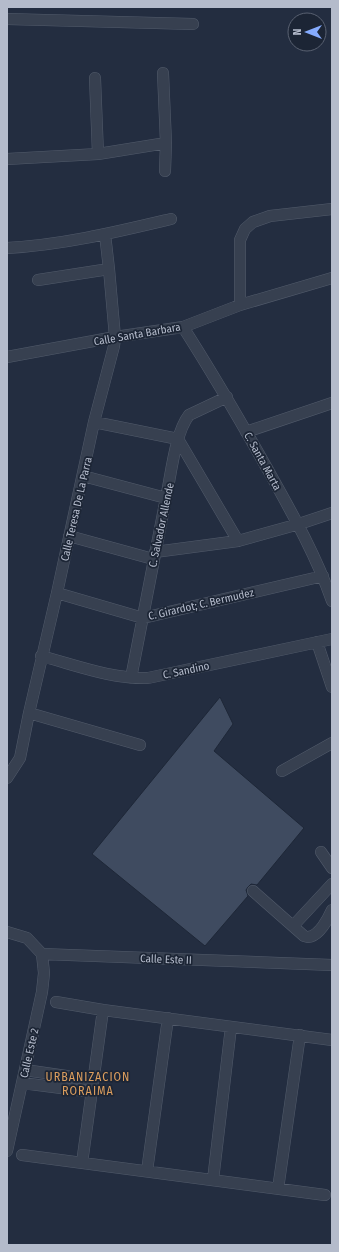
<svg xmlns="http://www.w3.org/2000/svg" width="339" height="1252" font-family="'Fira Sans Condensed',sans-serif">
	<rect width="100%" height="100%" fill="#232d40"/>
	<path fill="#3f4b60" stroke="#1e2737" d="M220 697 233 724 214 751 304 828 257 885 251 884 248 887 246 890 248 896 205 946 92 854Z"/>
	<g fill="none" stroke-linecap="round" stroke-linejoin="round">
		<defs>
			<path id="minor" d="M7 19 193 24
				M163 73 166 143 165 171
				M95 78 98 154
				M7 159 98 154 166 143
				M7 248C63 245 116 232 171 219
				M38 280 109 269
				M240 305V240L245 229 253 222 270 216 332 209
				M183 327C213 374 241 422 268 470 292 513 316 555 332 601
				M7 357 115 337 183 327 240 305 332 278
				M94 422 178 439
				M246 432 332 403
				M178 439 238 541
				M83 476 166 498
				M69 536 153 559
				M155 552 238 541 299 524 332 513
				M57 593 143 618 323 576
				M317 642 332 687
				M41 656C76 665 111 679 148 678L332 639
				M131 678C143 618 154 558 166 498 171 475 175 433 189 415L227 397
				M29 713 140 745
				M282 771 332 743
				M7 778 20 758 29 713 57 593 94 422 114 346 115 337 109 269 105 234
				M321 852 332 868
				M253 891 304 936 308 937C319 936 328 919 332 910
				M293 926 332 884
				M7 932 27 938 42 954 332 965
				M56 1002 103 1010 332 1040
				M25 1070 94 1080
				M22 1083 92 1092
				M7 1151 42 992 44 973 42 954
				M22 1155 325 1195
				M82 1163 103 1010
				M147 1171 168 1018
				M213 1180 231 1027
				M278 1189 300 1035"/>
		</defs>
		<use href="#minor" stroke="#525b6b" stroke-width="12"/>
		<use href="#minor" stroke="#374050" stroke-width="11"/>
	</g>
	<g text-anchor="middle" stroke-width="3.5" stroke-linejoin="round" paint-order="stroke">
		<g font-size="11" fill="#b4bbcb" stroke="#1c2535">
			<text transform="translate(137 334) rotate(-10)" y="4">Calle Santa Barbara</text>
			<text transform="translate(263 461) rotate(61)" y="4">C. Santa Marta</text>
			<text transform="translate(76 509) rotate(-77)" y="4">Calle Teresa De La Parra</text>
			<text transform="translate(161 525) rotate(-78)" y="4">C. Salvador Allende</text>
			<text transform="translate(201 604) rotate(-13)" y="4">C. Girardot; C. Bermudez</text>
			<text transform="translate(186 670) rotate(-12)" y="4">C. Sandino</text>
			<text transform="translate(166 959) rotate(2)" y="4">Calle Este II</text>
			<text transform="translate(29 1053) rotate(-77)" y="4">Calle Este 2</text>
		</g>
		<g font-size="12" letter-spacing="1" fill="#dc9e5e" stroke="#1c2535">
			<text x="88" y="1081">URBANIZACION<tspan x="88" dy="14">RORAIMA</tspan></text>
		</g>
	</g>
	<rect width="339" height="1252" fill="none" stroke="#b4bbcb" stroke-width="16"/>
	<g transform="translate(307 32) rotate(270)"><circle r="19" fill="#1c2535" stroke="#596171"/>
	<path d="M0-3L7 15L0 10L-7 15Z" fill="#85abfe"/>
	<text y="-6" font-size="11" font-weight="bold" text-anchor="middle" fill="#b4bbcb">N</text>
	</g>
</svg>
